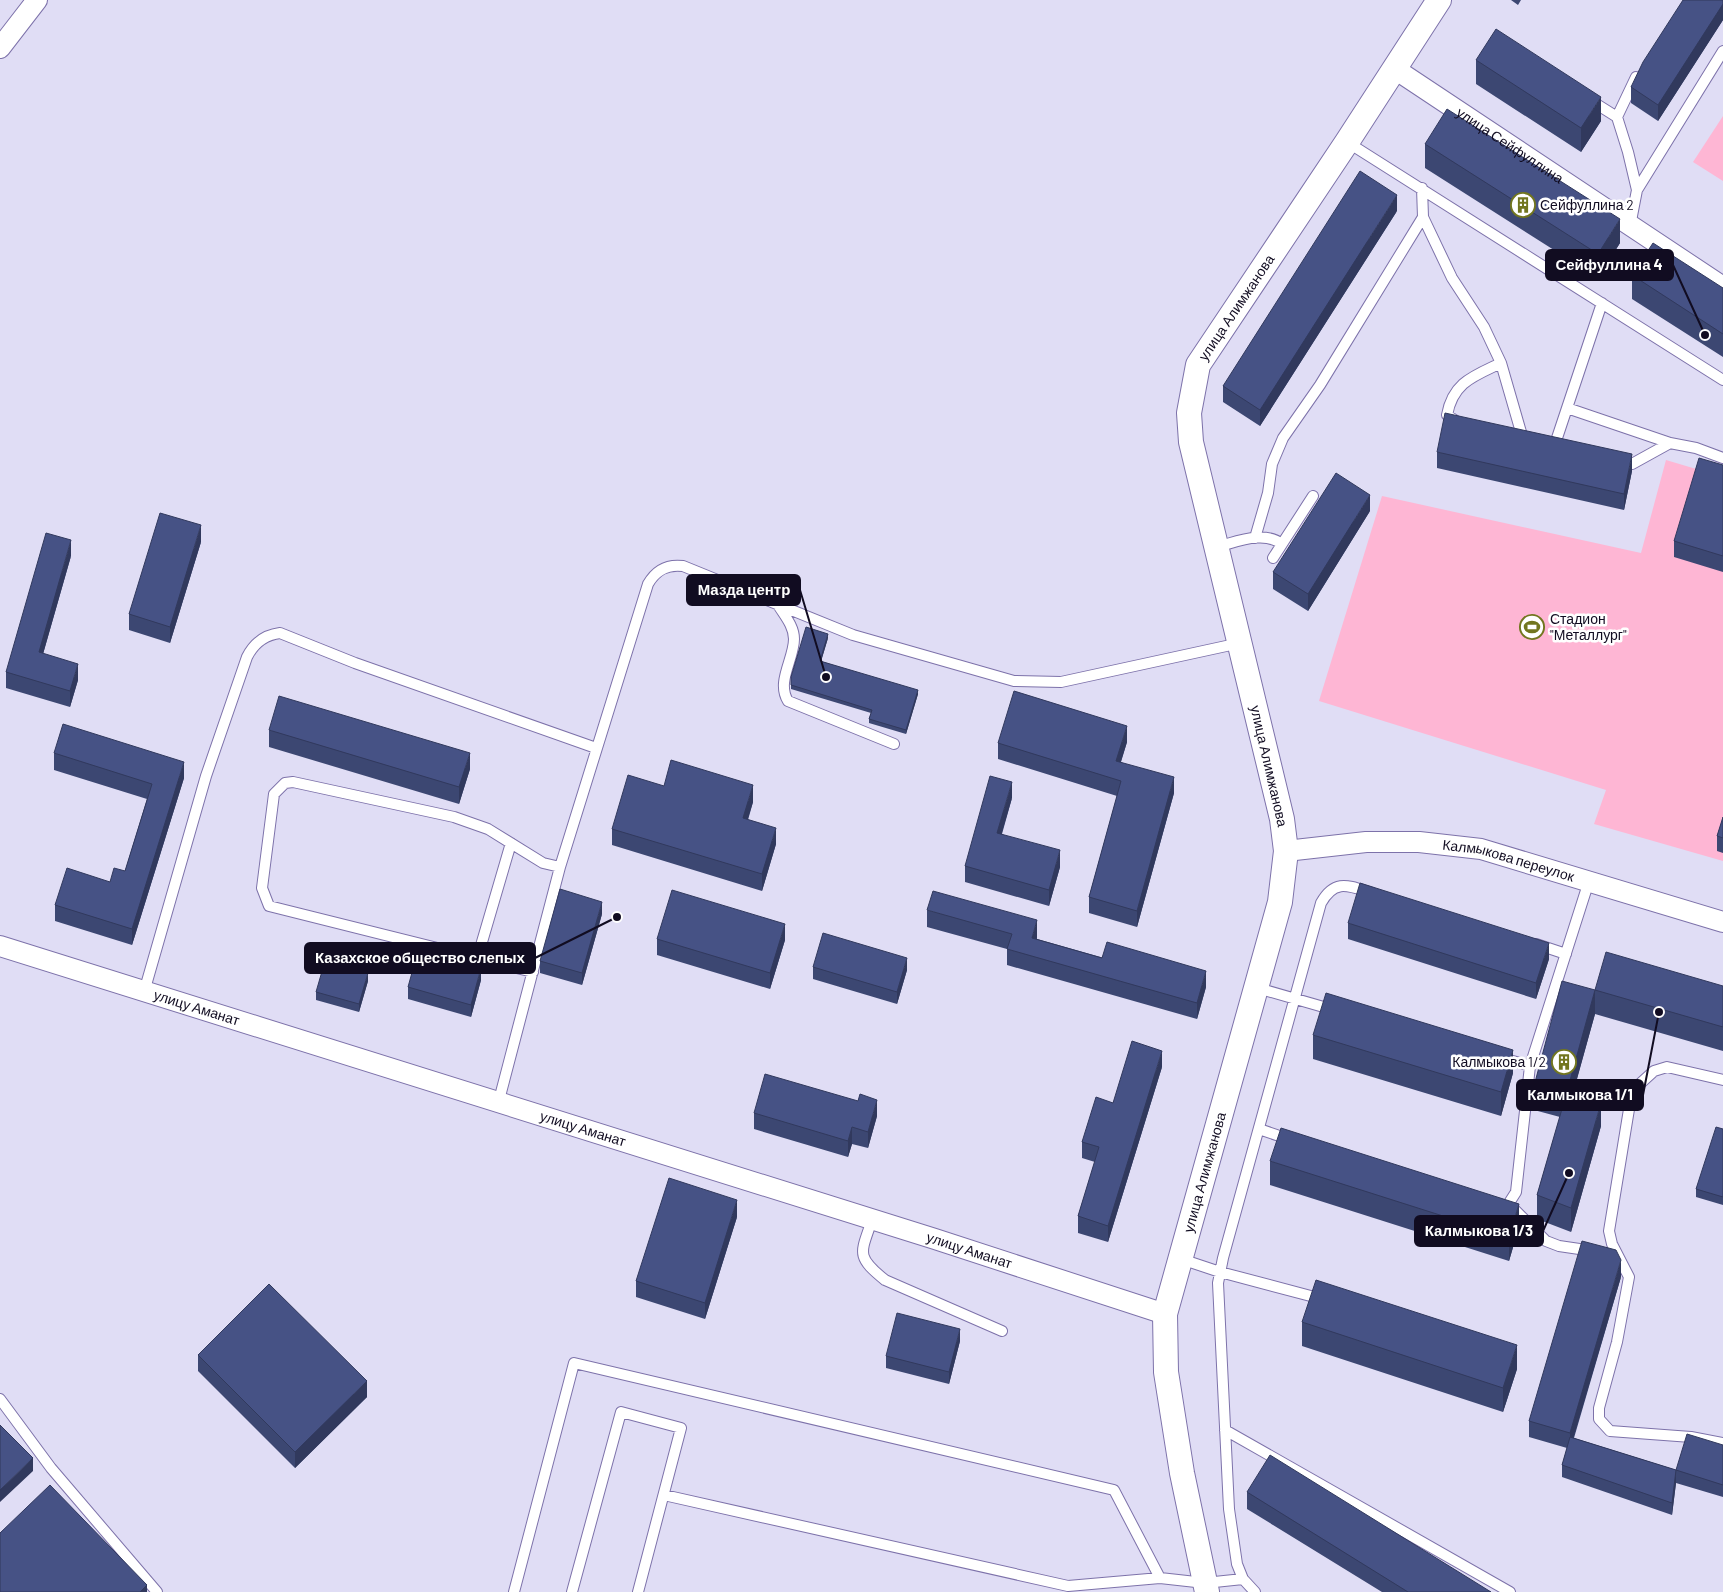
<svg xmlns="http://www.w3.org/2000/svg" width="1723" height="1592" font-family="Barlow,sans-serif">
	<rect width="100%" height="100%" fill="#e0ddf5"/>
	<path fill="#feb6d4" d="M1723 116V181L1693 162Z
		M1666 460 1723 477V861L1594 824 1606 790 1319 701 1382 496 1641 553Z"/>
	<g fill="none" stroke-linecap="round" stroke-linejoin="round">
		<defs>
			<path id="service" d="M1590 100 1617 117 1628 152 1637 190 1630 226
				M1617 117 1636 77
				M1347 142 1723 380
				M1422 188 1423 217 1452 278 1484 327 1501 363C1474 376 1453 382 1447 415L1456 421
				M1637 190 1723 51
				M1501 363 1523 439
				M1567 408 1670 443
				M1554 447 1602 303
				M1619 462 1632 464 1670 443 1696 448 1723 458
				M1255 538 1268 493 1272 464 1283 438 1320 385 1423 217
				M1282 544 1313 496
				M1216 547C1237 542 1263 530 1282 544L1273 558
				M777 603C783 614 794 625 794 639 794 659 776 682 788 701L894 744
				M1536 944 1566 954
				M477 959 511 843
				M533 972 269 906 262 888 274 794 285 783 293 782 454 817 488 829 543 863 560 867
				M1254 987 1334 1010
				M144 992 206 776 247 657C254 643 264 635 280 633L355 663 596 748
				M1502 1058 1530 1066
				M1723 1080 1667 1067 1654 1071 1632 1091 1609 1231 1612 1244 1629 1277 1617 1342 1599 1408V1419L1610 1431 1691 1437 1723 1443
				M498 1104 560 867 648 584C656 570 667 564 683 566L853 635 1014 681 1061 682 1240 643
				M1259 1129 1291 1140
				M1511 1206 1546 1241 1559 1246 1593 1251
				M1500 1207 1509 1203 1516 1192 1530 1066 1589 881
				M872 1220C861 1253 855 1256 885 1280L1002 1331
				M1181 1259 1220 1272 1322 1299
				M0 1399 51 1468 157 1592
				M1225 1430 1510 1592
				M664 1495 1068 1586 1160 1578
				M514 1592 574 1363 1114 1490 1160 1578 1205 1583 1243 1579
				M572 1592 621 1412 681 1428 638 1592
				M1255 1592 1243 1579 1237 1564 1229 1509 1218 1283 1223 1258 1321 903C1335 878 1349 886 1372 893"/>
			<g id="minor">
				<path d="M0 48 37 0"/>
				<path id="s1" d="M1395 69 1723 287"/>
				<path id="s2" d="M1286 851 1366 842H1419L1481 849 1723 922"/>
				<path id="s3" d="M0 946 935 1239 1165 1314"/>
			</g>
			<g id="tertiary">
				<path id="s4" d="M1207 1592 1182 1473 1166 1372 1165 1314 1280 902 1286 851 1282 819 1191 442 1189 413 1198 365 1347 142 1439 0"/>
			</g>
		</defs>
		<use href="#service" stroke="#7d72aa" stroke-width="12"/>
		<use href="#minor" stroke="#7d72aa" stroke-width="22"/>
		<use href="#tertiary" stroke="#7d72aa" stroke-width="26"/>
		<use href="#service" stroke="#fff" stroke-width="10"/>
		<use href="#minor" stroke="#fff" stroke-width="20"/>
		<use href="#tertiary" stroke="#fff" stroke-width="24"/>
	</g>
	<path fill="#3c4772" d="M1511 0H1521L1518 5Z
		M1723 0V20L1658 121 1631 103V87Z
		M1476 60 1601 121 1581 152 1476 84Z
		M1425 144 1620 243 1598 278 1425 168Z
		M1397 211 1260 426 1223 402V386Z
		M1632 275 1723 288V357L1632 299Z
		M1437 452 1632 471 1624 510 1437 468Z
		M1723 465V572L1674 557V541Z
		M1370 511 1308 611 1273 589V572Z
		M201 542 170 643 129 630V614Z
		M71 556 43 654 78 680 70 707 6 688V672Z
		M828 638 821 661 918 694 906 734 869 723V719L871 713 791 689V685Z
		M269 730 470 769 459 804 269 747Z
		M1127 742 1121 762 1174 793 1137 927 1089 913V897L1117 796 998 759V743Z
		M54 753 184 778 132 945 55 921V905L110 882 125 871 147 799 54 770Z
		M664 786 753 802 748 820 776 844 762 891 612 845V829Z
		M1012 798 1002 834 1060 867 1049 906 965 882V866Z
		M1723 817V853L1717 851V836Z
		M927 910 1037 937V939L1206 987 1197 1019 1007 965V949L927 927Z
		M602 914 582 985 540 973V961Z
		M1348 923 1549 959 1536 999 1348 939Z
		M657 939 785 940 770 989 657 955Z
		M813 967 907 970 897 1004 813 979Z
		M481 980 471 1017 408 999V987Z
		M368 981 359 1012 316 1000V992Z
		M1723 986V1051L1595 1014 1572 1096 1601 1126 1571 1232 1537 1219V1195L1560 1117 1534 1110V1086L1595 990Z
		M1313 1035 1513 1073 1501 1116 1313 1059Z
		M1162 1067 1108 1242 1078 1233V1216L1095 1162 1082 1158V1142L1113 1103Z
		M754 1113 877 1116 868 1148 852 1144 848 1157 754 1129Z
		M1723 1129V1205L1696 1197V1189Z
		M1270 1161 1519 1227 1509 1261 1270 1185Z
		M737 1217 705 1319 636 1297V1281Z
		M1621 1277 1574 1438 1676 1470 1723 1445V1497L1676 1483 1672 1515 1562 1477V1465L1567 1448 1529 1437V1421Z
		M1302 1322 1517 1369 1503 1412 1302 1346Z
		M960 1341 949 1384 886 1368V1356Z
		M198 1355 367 1397 295 1468 198 1371Z
		M1247 1492 1491 1592H1382L1247 1509Z"/>
	<path fill="#31395d" d="M1723 4V20L1658 121V105Z
		M1601 97V121L1581 152V128Z
		M1397 195V211L1260 426V410Z
		M1620 219V243L1598 278V254Z
		M1632 454V471L1624 510V494Z
		M1370 495V511L1308 611V594Z
		M201 525V542L170 643V627Z
		M71 540V556L39 668V652Z
		M828 634V638L820 665V661Z
		M78 664V680L70 707V691Z
		M918 690V694L906 734V730Z
		M1127 726V742L1116 777V761Z
		M470 753V769L459 804V787Z
		M184 762V778L132 945V929Z
		M1174 777V793L1137 927V911Z
		M1012 782V798L997 849V833Z
		M753 785V802L743 834V818Z
		M776 828V844L762 891V874Z
		M1060 850V867L1049 906V890Z
		M602 902V914L582 985V973Z
		M1037 920V937L1032 954V938Z
		M785 924V940L770 989V973Z
		M1549 943V959L1536 999V983Z
		M907 958V970L897 1004V992Z
		M481 968V980L471 1017V1005Z
		M1206 971V987L1197 1019V1003Z
		M368 973V981L359 1012V1004Z
		M1595 990V1014L1566 1119V1095Z
		M1513 1050V1073L1501 1116V1092Z
		M1162 1051V1067L1108 1242V1226Z
		M877 1100V1116L868 1148V1132Z
		M1601 1103V1126L1571 1232V1208Z
		M852 1127V1144L848 1157V1141Z
		M737 1200V1217L705 1319V1303Z
		M1519 1204V1227L1509 1261V1237Z
		M1621 1260V1277L1570 1449V1433Z
		M960 1329V1341L949 1384V1372Z
		M1517 1345V1369L1503 1412V1388Z
		M367 1381V1397L295 1468V1452Z
		M33 1458V1471L0 1502V1490Z
		M1676 1470V1483L1672 1515V1503Z
		M147 1585V1592H140Z"/>
	<path fill="#465285" stroke="#31395d" d="M1683 0H1723V4L1658 105 1631 87 1643 62Z
		M1496 29 1601 97 1581 128 1476 60Z
		M1447 109 1620 219 1598 254 1425 144Z
		M1360 171 1397 195 1260 410 1223 386Z
		M1653 243 1723 288V334L1632 275Z
		M1445 413 1632 454 1624 494 1437 452Z
		M1699 458 1723 465V556L1674 541Z
		M1336 473 1370 495 1308 594 1273 572Z
		M160 513 201 525 170 627 129 614Z
		M46 533 71 540 39 652 78 664 70 691 6 672Z
		M806 627 828 634 820 661 918 690 906 730 869 719 872 710 791 685V677Z
		M1014 691 1127 726 1116 761 1174 777 1137 911 1089 897 1121 781 998 743Z
		M279 696 470 753 459 787 269 730Z
		M63 724 184 762 132 929 55 905 67 868 110 882 114 868 125 871 152 784 54 753Z
		M671 760 753 785 743 818 776 828 762 874 612 829 628 775 664 786Z
		M990 776 1012 782 997 833 1060 850 1049 890 965 866Z
		M1723 817V838L1717 836Z
		M1360 883 1549 943 1536 983 1348 923Z
		M560 889 602 902 582 973 540 961Z
		M672 890 785 924 770 973 657 939Z
		M933 891 1037 920 1032 938 1102 958 1107 942 1206 971 1197 1003 1007 949 1012 934 927 910Z
		M823 933 907 958 897 992 813 967Z
		M418 951 481 968 471 1005 408 987Z
		M1606 952 1723 986V1027L1595 990Z
		M325 961 368 973 359 1004 316 992Z
		M1562 981 1595 990 1566 1095 1534 1086Z
		M1326 993 1513 1050 1501 1092 1313 1035Z
		M1132 1041 1162 1051 1108 1226 1078 1216 1099 1147 1082 1142 1096 1097 1113 1103Z
		M765 1074 858 1101 860 1094 877 1100 868 1132 852 1127 848 1141 754 1113Z
		M1566 1095 1601 1103 1571 1208 1537 1195Z
		M1716 1127 1723 1129V1197L1696 1189Z
		M1281 1128 1519 1204 1509 1237 1270 1161Z
		M669 1178 737 1200 705 1303 636 1281Z
		M1582 1241 1616 1250 1621 1260 1570 1433 1529 1421Z
		M1316 1280 1517 1345 1503 1388 1302 1322Z
		M269 1284 367 1381 295 1452 198 1355Z
		M897 1313 960 1329 949 1372 886 1356Z
		M0 1425 33 1458 0 1490Z
		M1687 1434 1723 1445V1485L1676 1470Z
		M1570 1437 1676 1470 1672 1503 1562 1465Z
		M1270 1455 1491 1592H1408L1247 1492Z
		M50 1485 147 1585 140 1592H0V1533Z"/>
	<defs>
		<symbol id="building-ring" viewBox="-11 -11 22 22"><circle r="9.5" fill="#fff" stroke="#72761f" stroke-width="1.5"/><path d="M-4-6H4V6H1V3H-1V6H-4ZM-2.5-4.3h1.7v1.8h-1.7ZM.8-4.3h1.7v1.8H.8ZM-2.5-1h1.7V.8h-1.7ZM.8-1h1.7V.8H.8Z" fill="#72761f"/></symbol>
		<symbol id="stadium-ring" viewBox="-11 -11 22 22"><circle r="9.5" fill="#fff" stroke="#72761f" stroke-width="1.5"/><path d="M0-5a6.5 5 0 1 0 0 10a6.5 5 0 1 0 0-10ZM-3.5-1.8h7v3.6h-7Z" fill="#72761f"/></symbol>
	</defs>
	<g fill-rule="evenodd">
		<use href="#building-ring" x="1509" y="191" width="28" height="28"/>
		<use href="#stadium-ring" x="1518" y="613" width="28" height="28"/>
		<use href="#building-ring" x="1550" y="1048" width="28" height="28"/>
	</g>
	<g text-anchor="middle" stroke-width="5" stroke-linejoin="round" paint-order="stroke">
		<g font-size="14" fill="#110c21" stroke="#fff">
			<text dy="5" stroke="none"><textPath href="#s1" startOffset="138">улица Сейфуллина</textPath></text>
			<text dy="5" stroke="none"><textPath href="#s4" startOffset="1328">улица Алимжанова</textPath></text>
			<text transform="translate(1269 766) rotate(77)" y="5">улица Алимжанова</text>
			<text dy="5" stroke="none"><textPath href="#s2" startOffset="225">Калмыкова переулок</textPath></text>
			<text dy="5" stroke="none"><textPath href="#s3" startOffset="206">улицу Аманат</textPath></text>
			<text dy="5" stroke="none"><textPath href="#s3" startOffset="611">улицу Аманат</textPath></text>
			<text dy="5" stroke="none"><textPath href="#s4" startOffset="429">улица Алимжанова</textPath></text>
			<text dy="5" stroke="none"><textPath href="#s3" startOffset="1016">улицу Аманат</textPath></text>
		</g>
		<g font-size="14" fill="#110c21" stroke="#fff" text-anchor="start">
			<text x="1540" y="210">Сейфуллина 2</text>
			<text x="1550" y="624">Стадион<tspan x="1550" dy="16">"Металлург"</tspan></text>
			<text x="1546" y="1067" text-anchor="end">Калмыкова 1/2</text>
		</g>
	</g>
	<path fill="none" stroke="#110c21" stroke-width="2" d="M1705 335L1673 265M826 677L800 590M617 917L535 958M1659 1012L1643 1095M1569 1173L1543 1231"/>
	<g fill="#110c21" stroke="#fff" stroke-width="2">
		<circle cx="1705" cy="335" r="5"/>
		<circle cx="826" cy="677" r="5"/>
		<circle cx="617" cy="917" r="5"/>
		<circle cx="1659" cy="1012" r="5"/>
		<circle cx="1569" cy="1173" r="5"/>
	</g>
	<g fill="#110c21" stroke="#110c21" stroke-width="2">
		<rect x="1546" y="250" width="127" height="30" rx="5"/>
		<rect x="687" y="575" width="113" height="30" rx="5"/>
		<rect x="305" y="943" width="230" height="30" rx="5"/>
		<rect x="1517" y="1080" width="126" height="30" rx="5"/>
		<rect x="1415" y="1216" width="128" height="30" rx="5"/>
	</g>
	<g font-size="15" text-anchor="middle" font-weight="bold" fill="#fff">
		<text x="1609" y="270">Сейфуллина 4</text>
		<text x="744" y="595">Мазда центр</text>
		<text x="420" y="963">Казахское общество слепых</text>
		<text x="1580" y="1100">Калмыкова 1/1</text>
		<text x="1479" y="1236">Калмыкова 1/3</text>
	</g>
</svg>
